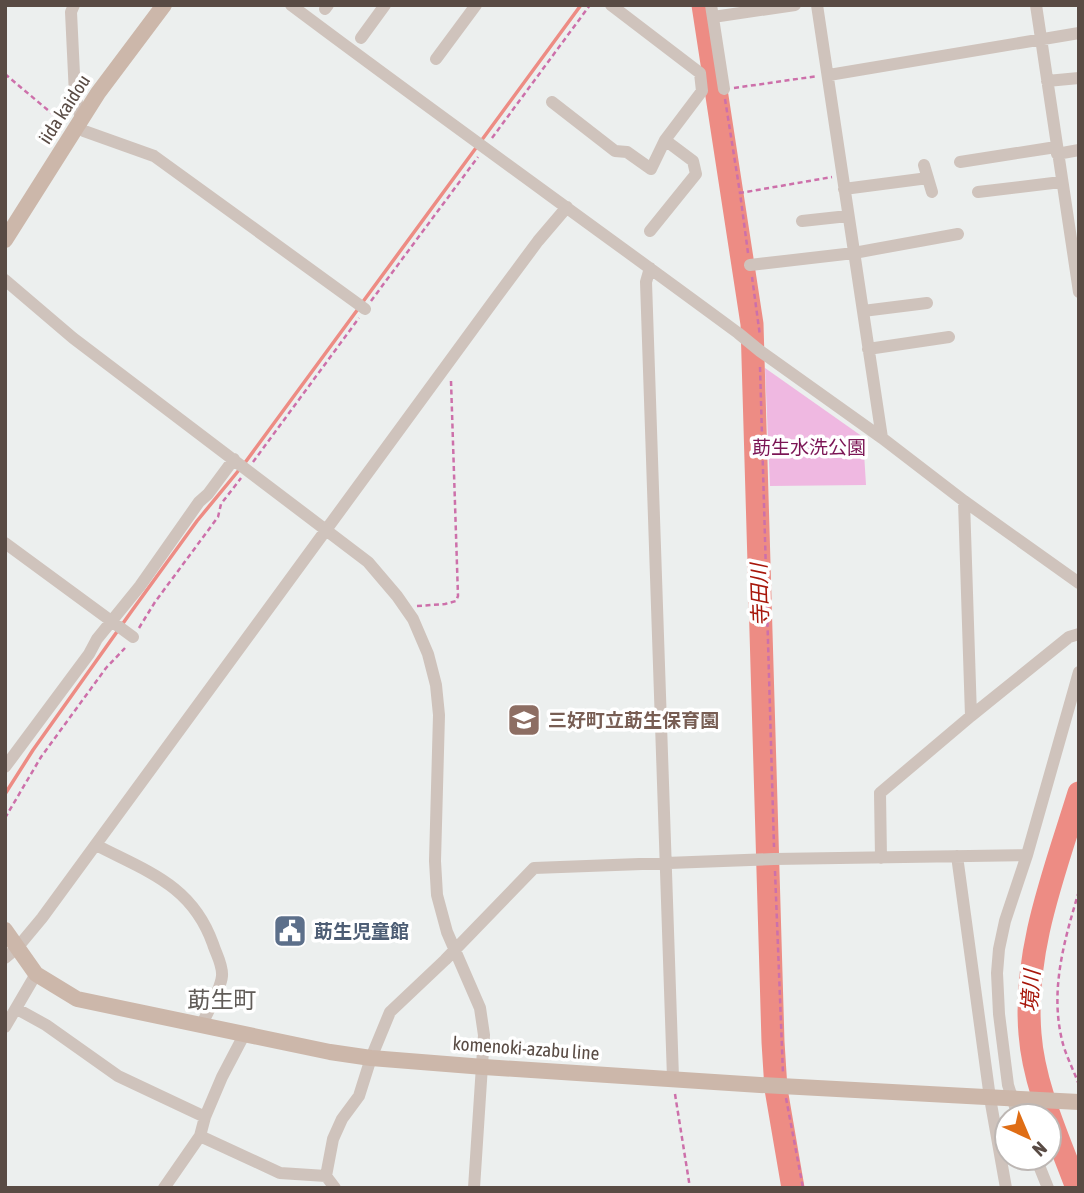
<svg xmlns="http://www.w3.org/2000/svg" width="1084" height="1193" font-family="'Asap Condensed','Noto Sans JP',sans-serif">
	<rect width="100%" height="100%" fill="#ecefee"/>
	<path fill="#efb8e1" d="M765 368 863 437 866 485 770 486Z"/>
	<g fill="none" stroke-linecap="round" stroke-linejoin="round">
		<path stroke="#ed8c84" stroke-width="3.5" d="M362 303 581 5
			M244 464 358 309
			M5 794 33 750 131 612 197 521 239 470"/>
		<path stroke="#ed8c84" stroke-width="23" d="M703 5 752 324 773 1042 776 1089 793 1188
			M1077 1188C1059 1139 1034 1087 1030 1034 1023 951 1055 871 1079 793"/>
		<path stroke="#cd70aa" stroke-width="2.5" stroke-dasharray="5 3.5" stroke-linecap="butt" d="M5 74 62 122
			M734 88 818 76
			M725 99 740 193
			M492 138 590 5
			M748 253 740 193 832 177
			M752 277 760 336
			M371 301 478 157
			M760 367 774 847
			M253 462 359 318
			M417 606 445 604 456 601 458 596 451 381
			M139 628 155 602 218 517 221 504 241 478
			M5 818 41 757 106 668 125 648
			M775 871 783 1074
			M1079 891C1064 941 1049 992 1063 1044 1067 1058 1074 1071 1079 1085
			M675 1094 690 1188
			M786 1098 803 1188"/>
		<path stroke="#cfc3bc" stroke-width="12" d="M74 5 71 12 75 95 81 119
			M291 5C439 116 589 223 738 333L760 351 882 438 964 501 1079 583
			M611 5 700 73 702 91 665 140 693 161 696 174 650 231
			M711 5 724 89
			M817 5 882 438
			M1036 5 1079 292
			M325 9 328 5
			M713 17 795 5
			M361 38 385 5
			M436 59 476 5
			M829 75 1079 33
			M1047 81 1079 78
			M552 102 615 151 627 152 651 169 665 140
			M77 125 84 131 154 156 365 309
			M1057 154 1079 150
			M960 162 1056 147
			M924 165 932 192
			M844 189 928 178
			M978 192 1061 182
			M802 221 848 216
			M750 265 854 253 958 234
			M650 268 646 282 673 1078
			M5 280 73 338 368 562 397 596 413 619 428 654 436 685 439 715 435 861 437 895 447 932 480 1008 484 1035 474 1188
			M863 311 927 303
			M868 349 949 337
			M964 501 971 716
			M5 543 133 637
			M5 767 89 654 97 639 140 586 199 502 208 494 234 459
			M96 845C148 872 192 885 213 944 216 954 223 965 222 976 221 989 207 1013 201 1026
			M957 856 990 1098 1006 1188
			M881 858 880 793 971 716 1069 637 1079 634
			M5 958 17 948 42 918 495 299 538 241 567 207
			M17 1009 46 1025 118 1076 205 1117
			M5 1027 36 974
			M1018 1116 1008 1085 999 1014 997 973 999 949 1005 921 1027 855 1079 672
			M200 1136 280 1173 326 1176
			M1036 1158 1048 1188
			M164 1188 200 1136 205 1117 222 1077 244 1035
			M335 1188 326 1176 333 1139 342 1119 359 1096 371 1058 390 1012 445 960 534 868 774 859 1027 855"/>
		<path stroke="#ccb7aa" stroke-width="16" d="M5 240 98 93 164 5
			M5 930 36 974 77 999 330 1052 371 1058 484 1067 760 1085 1079 1102"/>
	</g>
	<defs>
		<symbol id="school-square" viewBox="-11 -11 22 22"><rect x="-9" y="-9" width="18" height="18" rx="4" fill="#8d6e63" stroke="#fff"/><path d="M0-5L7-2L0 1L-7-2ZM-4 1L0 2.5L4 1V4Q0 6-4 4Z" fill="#fff"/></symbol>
		<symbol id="civic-square" viewBox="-11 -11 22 22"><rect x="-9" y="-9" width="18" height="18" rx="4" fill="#5c6f8a" stroke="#fff"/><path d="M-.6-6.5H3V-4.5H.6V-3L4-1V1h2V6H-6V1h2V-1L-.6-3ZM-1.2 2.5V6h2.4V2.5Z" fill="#fff"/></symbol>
	</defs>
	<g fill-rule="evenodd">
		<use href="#school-square" x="505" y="701" width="38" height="38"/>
		<use href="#civic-square" x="271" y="912" width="38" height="38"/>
	</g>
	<g text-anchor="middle" stroke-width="7" stroke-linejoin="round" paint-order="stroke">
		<g font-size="19" fill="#594b44" stroke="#fff">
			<text transform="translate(64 109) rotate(-57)" y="7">iida kaidou</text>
			<text transform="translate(526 1048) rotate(4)" y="7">komenoki-azabu line</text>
		</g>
		<g font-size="19" fill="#7b1555" stroke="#fff">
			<text x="809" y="454">莇生水洗公園</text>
		</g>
		<g font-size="19" font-weight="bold" fill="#785e54" stroke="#fff" text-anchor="start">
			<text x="548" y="727">三好町立莇生保育園</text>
		</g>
		<g font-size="19" font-weight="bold" fill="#4e5e75" stroke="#fff" text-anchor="start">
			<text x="314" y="938">莇生児童館</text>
		</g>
		<g font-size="21" font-style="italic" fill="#a7160a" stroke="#fff">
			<text transform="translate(760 595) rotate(-92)" y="7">寺田川</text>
			<text transform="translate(1031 991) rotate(-86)" y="7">境川</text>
		</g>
		<g font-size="23" fill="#615c58" stroke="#fff">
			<text x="222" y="1008">莇生町</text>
		</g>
	</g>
	<rect width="1084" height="1193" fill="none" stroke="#594b44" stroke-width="14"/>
	<g transform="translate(1028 1137) rotate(136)"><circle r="33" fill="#ffffff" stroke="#bdb7b4" stroke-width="2"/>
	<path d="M0-5L12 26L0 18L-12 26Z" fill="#df6d15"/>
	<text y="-10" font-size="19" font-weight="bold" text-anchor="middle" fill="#594b44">N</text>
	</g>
</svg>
